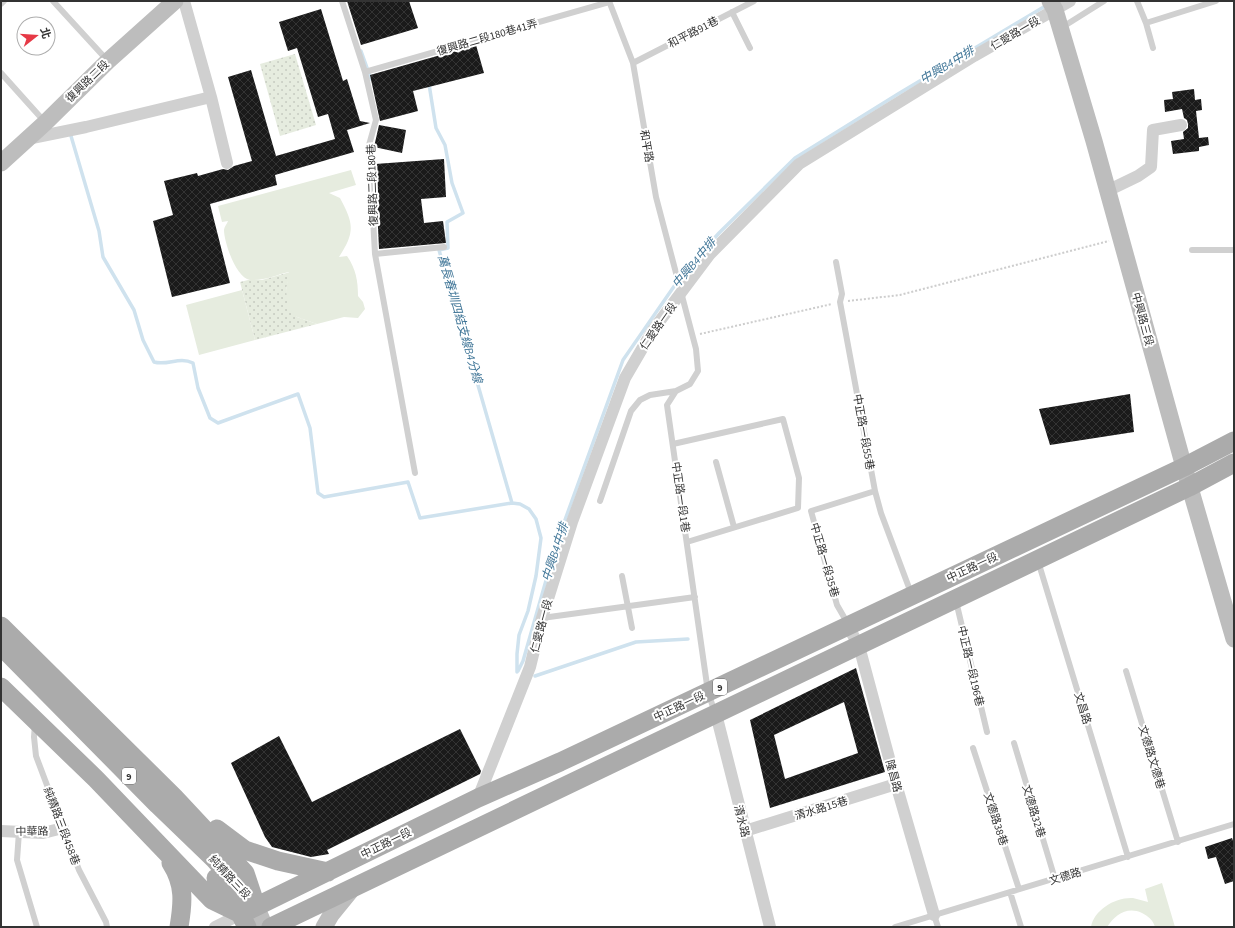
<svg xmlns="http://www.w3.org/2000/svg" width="1235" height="928" font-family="'Source Sans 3','Noto Sans TC',sans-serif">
	<defs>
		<pattern id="grass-dots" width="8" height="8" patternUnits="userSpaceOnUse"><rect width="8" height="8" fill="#e6ecdf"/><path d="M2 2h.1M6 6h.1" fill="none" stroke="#c6cbc0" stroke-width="1.8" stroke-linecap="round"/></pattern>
		<pattern id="building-cross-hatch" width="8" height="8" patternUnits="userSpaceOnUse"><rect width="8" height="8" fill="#1a1a1a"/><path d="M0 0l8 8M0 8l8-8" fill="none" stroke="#333"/></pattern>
	</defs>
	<rect width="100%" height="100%" fill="#fff"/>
	<path fill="url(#grass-dots)" d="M295 54 316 125 280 136 260 64Z
		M290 272 286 290 297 317 317 324 255 340 240 282 248 280H262Z"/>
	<path fill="#e6ecdf" d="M351 170 356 185 329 193 340 198C354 224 355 232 339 257L347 256C356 269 358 281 358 296L363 302 365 309 358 318 344 317 317 324 297 317 288 307 286 290 289 272C276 275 264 281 250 280 236 278 224 242 224 230 224 227 227 224 228 221L222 222 218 206Z
		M242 290 255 340 199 355 186 305Z
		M1162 883 1175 927H1155C1153 920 1148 916 1142 913 1127 906 1115 915 1107 927H1091C1094 910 1115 897 1133 898 1138 899 1143 901 1148 902L1145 889Z"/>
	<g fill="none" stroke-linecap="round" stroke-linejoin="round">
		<path stroke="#cfe2ee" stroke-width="3.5" d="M361 51 371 79
			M427 85 429 84 436 128 445 145 452 183 463 213 447 222 448 248 439 250 512 503
			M71 136 99 231 103 257 134 310 143 340 154 362C168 366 179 356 193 363L198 388 210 418 218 423 298 394 310 428 318 493 324 497 408 482 420 518 512 503 520 504 529 509 536 519 541 538 536 576 528 611 519 635 517 654V672
			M518 671 523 661 557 542 623 360 684 272 719 233 795 158 898 94 1047 5
			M535 676 636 642 688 639"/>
	</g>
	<path fill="url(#building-cross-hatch)" fill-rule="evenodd" d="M347 1H409L418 28 361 45Z
		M321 9 343 81 347 79 360 121 370 123 347 130 354 152 275 175 277 185 210 204 230 283 172 297 153 221 173 215 164 181 197 173 198 176 223 169 228 170 234 166 252 161 228 77 251 70 276 156 335 139 328 114 318 117 297 48 288 51 279 22Z
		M476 45 484 73 413 91 418 111 380 121 370 75Z
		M1194 89 1195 100 1201 99 1202 110 1196 111 1199 138 1208 137 1209 145 1199 147V151L1173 154 1171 141 1184 139 1183 132 1188 128V124L1187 120 1184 118 1182 109 1165 112 1164 100 1173 99 1172 92Z
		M379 125 406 130 402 153 374 147Z
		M444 159 446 197 421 199 424 223 443 221 446 243 379 249 375 164Z
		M1130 394 1134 432 1050 445 1039 409Z
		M856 668 885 772 770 808 750 720ZM844 702 858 753 785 779 774 735Z
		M460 729 481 771 480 774 327 850 329 854 311 857 272 847 265 837 231 763 279 736 312 802Z
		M1232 838 1234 843V881L1225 884 1216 857 1208 859 1205 847Z"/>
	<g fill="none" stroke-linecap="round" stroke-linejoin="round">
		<path stroke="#cdcdcd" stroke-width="2" stroke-dasharray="2 2" stroke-linecap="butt" d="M284 1V2
			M848 301 900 295 1109 241
			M700 334 832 304"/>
		<path stroke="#d0d0d0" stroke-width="6" d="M53 1 107 60
			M342 1 365 72 376 120 369 145 375 254 415 473
			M609 1 633 63 656 197 696 349 698 371 690 384 676 391 667 405 708 692 715 713
			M1137 1 1146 23 1216 1
			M1 4 4 1
			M732 12 750 48
			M1146 23 1153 48
			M1061 28 1104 1
			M633 63 754 1
			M365 72 609 2
			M1 73 44 121
			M1192 250H1234
			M375 254 444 247
			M836 262 842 294 840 302 875 491 881 513 911 593
			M673 444 783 419 799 478 798 508 687 542
			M716 462 734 527
			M600 501 631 411 640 400 650 395 676 391
			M1038 561 1128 857
			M622 576 632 628
			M956 601 987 732
			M542 618 695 597
			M848 624 837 605 811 511 875 491
			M1126 671 1178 842
			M35 724 34 737 36 756 79 870 106 922 107 927
			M1014 743 1055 879
			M973 748 1019 889
			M19 832 17 860 37 927
			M1010 892 1021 927
			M934 915 938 927
			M895 927 1234 824"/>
		<path stroke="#d0d0d0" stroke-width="12" d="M184 1 211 97 227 163
			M27 139 86 127 211 97
			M1107 191 1138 176 1151 167 1153 130 1181 125
			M848 626 859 646 896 784 934 915
			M716 714 770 927
			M478 798 530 667 542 618 572 522 625 378 653 330 710 254 799 164 974 56 1070 1
			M1 831 43 833 63 828
			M745 831 896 784
			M215 927 241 914"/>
		<path stroke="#bdbdbd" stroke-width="17" d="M1050 1 1055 10 1094 141 1184 467 1234 639
			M1 163 45 123 108 61 175 1
			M256 906 265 927
			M324 927 331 915 353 888"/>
		<path stroke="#ababab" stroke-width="19" d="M1 626 174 797 245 873 256 906
			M1 646 158 805 214 859 250 899
			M1 687 96 779 212 900 241 914
			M217 829 245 850 278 861 328 872
			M171 863C185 885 183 903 179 927
			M216 878 228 890 247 927
			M241 914 478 798 560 762 1184 467 1234 441
			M271 927 1189 487 1234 463"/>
	</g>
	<g text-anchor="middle" stroke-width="4" stroke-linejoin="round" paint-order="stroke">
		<g fill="#fff" stroke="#707070" stroke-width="1">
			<rect x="713" y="679" width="14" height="16" rx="3"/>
			<rect x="122" y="768" width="14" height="16" rx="3"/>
		</g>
		<g font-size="10" font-weight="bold" fill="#333">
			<text x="720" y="691">9</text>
			<text x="129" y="780">9</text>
		</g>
		<g font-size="11" fill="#333" stroke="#fff">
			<text transform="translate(693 32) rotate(-27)" y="4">和平路91巷</text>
			<text transform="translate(1015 33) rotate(-30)" y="4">仁愛路一段</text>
			<text transform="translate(487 37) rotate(-16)" y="4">復興路二段180巷41弄</text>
			<text transform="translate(87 81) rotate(-44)" y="4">復興路二段</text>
			<text transform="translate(647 146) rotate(80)" y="4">和平路</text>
			<text transform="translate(372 185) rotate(-92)" y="4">復興路二段180巷</text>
			<text transform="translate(1143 319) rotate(75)" y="4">中興路三段</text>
			<text transform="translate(658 326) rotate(-55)" y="4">仁愛路一段</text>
			<text transform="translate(864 432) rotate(80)" y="4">中正路一段55巷</text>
			<text transform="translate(681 497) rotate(82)" y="4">中正路一段1巷</text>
			<text transform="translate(825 560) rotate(74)" y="4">中正路一段35巷</text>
			<text transform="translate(972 567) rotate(-25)" y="4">中正路一段</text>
			<text transform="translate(541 626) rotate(-75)" y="4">仁愛路一段</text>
			<text transform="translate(971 666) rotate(77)" y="4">中正路一段196巷</text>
			<text transform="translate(679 706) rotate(-25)" y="4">中正路一段</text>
			<text transform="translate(1083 708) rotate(73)" y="4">文昌路</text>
			<text transform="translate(1152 757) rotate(73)" y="4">文德路文德巷</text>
			<text transform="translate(894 776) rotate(75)" y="4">隆昌路</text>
			<text transform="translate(821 808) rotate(-17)" y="4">清水路15巷</text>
			<text transform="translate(1034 811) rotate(73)" y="4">文德路32巷</text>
			<text transform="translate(996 819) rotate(72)" y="4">文德路38巷</text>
			<text transform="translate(742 821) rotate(76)" y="4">清水路</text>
			<text transform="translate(62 826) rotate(69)" y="4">純精路三段458巷</text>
			<text transform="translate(32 831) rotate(-1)" y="4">中華路</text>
			<text transform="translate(386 843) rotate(-26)" y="4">中正路一段</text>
			<text transform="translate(1065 876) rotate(-17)" y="4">文德路</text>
			<text transform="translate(230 877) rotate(47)" y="4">純精路三段</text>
		</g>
		<g font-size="12" font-style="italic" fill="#3f7597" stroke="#fff">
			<text transform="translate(947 65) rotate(-31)" y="4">中興B4中排</text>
			<text transform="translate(694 263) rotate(-50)" y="4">中興B4中排</text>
			<text transform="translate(460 319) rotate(74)" y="4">萬長春圳四結支線B4分線</text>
			<text transform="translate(555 552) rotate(-72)" y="4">中興B4中排</text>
		</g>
	</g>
	<rect width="1235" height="928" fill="none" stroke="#333333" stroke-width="4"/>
	<g transform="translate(36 36) rotate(73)"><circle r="19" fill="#ffffff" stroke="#adadad"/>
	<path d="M0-3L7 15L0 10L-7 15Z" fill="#e63946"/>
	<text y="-6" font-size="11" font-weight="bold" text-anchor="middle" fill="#333333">北</text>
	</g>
</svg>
